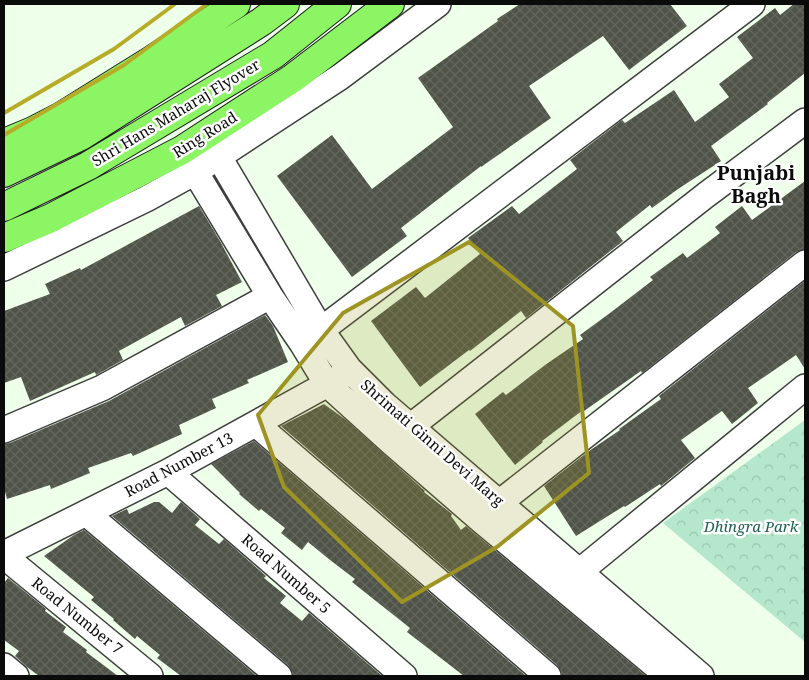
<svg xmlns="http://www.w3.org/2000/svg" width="809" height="680" font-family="'Noto Serif',serif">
	<defs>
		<pattern id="park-crowns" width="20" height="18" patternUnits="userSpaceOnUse" patternTransform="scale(1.25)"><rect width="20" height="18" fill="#b5e7cc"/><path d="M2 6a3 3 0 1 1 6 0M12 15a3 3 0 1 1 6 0" fill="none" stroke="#9ac5ae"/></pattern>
		<pattern id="building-cross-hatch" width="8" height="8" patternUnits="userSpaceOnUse" patternTransform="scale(1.25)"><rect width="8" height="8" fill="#4f5348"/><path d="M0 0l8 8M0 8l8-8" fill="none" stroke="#64675e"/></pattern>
	</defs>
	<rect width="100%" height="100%" fill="#eeffea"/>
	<path fill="url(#park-crowns)" d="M805 420V642L663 523Z"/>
	<path fill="url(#building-cross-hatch)" d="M520 4H670L687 26 629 70 603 36 529 86 551 118 481 167V166L401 228 407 236 352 277 277 176 332 135 372 189 453 127 418 78 498 21 497 19Z
		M794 4H805V73L767 103 768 104 711 146 721 161 678 189 652 208 650 205 616 232 623 241 526 318 521 311 470 351 469 350 420 387 371 321 416 287 425 298 480 254 468 238 512 206 519 214 577 169 570 160 622 120 625 123 674 90 695 122 729 97 719 84 753 58 737 37 775 8 780 15Z
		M805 181V249L796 252 642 373 641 371 584 411 583 410 542 441 543 442 515 465 475 414 503 392 506 395 545 365 583 339 580 335 610 313 653 280 650 277 683 253 687 258 720 233 715 227 742 206 752 220Z
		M199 206 220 241 242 282 216 295 222 306 185 326 181 317 119 351 123 360 96 375 95 372 30 401 21 377 4 383V311L50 294 45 284 80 268 81 270Z
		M805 281V369L796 355 748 388 758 403 732 424 722 411 681 440 695 458 661 486 660 484 625 507 624 506 576 536 544 486 589 451 620 430 619 429 661 399 659 396Z
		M265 315 273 326 288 362 247 380 249 383 212 399 216 408 179 425 182 434 133 456 131 453 88 468 90 473 51 489 50 485 7 499 4 488V444L10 443 109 401Z
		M324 404 346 420 425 491 424 492 452 514 451 516 461 530 466 526 646 676H562L561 671 557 665 281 426Z
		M254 441 526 676H464L407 632 410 628 352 582 355 579 330 560 308 542 302 550 281 533 285 528 261 509 259 511 239 494 240 493 211 464Z
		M154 502H159L172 513 181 502 200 519 195 525 219 544 224 539 266 576 264 578 286 596 280 603 302 621 309 613 382 676H293L292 671 288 665 112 516 127 509 129 514Z
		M84 530 257 676H181L157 658 160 655 137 636 135 639 113 620 114 619 91 600 94 597 44 556 74 535Z
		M8 578 46 609 45 611 66 627 63 632 87 650 86 652 118 676H39L27 667 15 656 19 651 4 640V583Z"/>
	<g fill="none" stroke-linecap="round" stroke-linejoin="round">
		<defs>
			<path id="minor" d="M206 135 321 330 349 369 384 404 701 676
				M182 150 270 296 302 343 327 384 391 442 482 521 668 676
				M4 268 146 199 195 172 340 77 438 4
				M321 330 752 4
				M256 424 548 676
				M410 427 706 195 805 121
				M4 430 102 388 270 296
				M168 472 404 676
				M499 503 805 263
				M86 513 279 676
				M4 554 168 472 342 376
				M4 556 150 676
				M579 572 805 387
				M4 666 16 676"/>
			<path id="major" d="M4 143 33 131 62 116 152 60 236 4
				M4 173 81 136 261 22 285 4
				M4 207 88 166 273 55 337 4
				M4 238 51 218 182 150 293 78 390 4"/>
		</defs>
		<use href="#minor" stroke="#3e3e3e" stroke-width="28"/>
		<use href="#major" stroke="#1c1c1c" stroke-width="30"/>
		<use href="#minor" stroke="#fff" stroke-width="25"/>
		<use href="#major" stroke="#8bf563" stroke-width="28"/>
		<path stroke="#b7ac27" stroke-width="4" d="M4 113 114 49 175 4
			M4 135 124 65 207 4"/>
	</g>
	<path fill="#9d9423" fill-opacity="0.2" stroke="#9d9423" stroke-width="4" stroke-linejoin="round" d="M469 242 573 326 589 473 497 547 402 602 284 487 258 415 343 313Z"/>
	<g text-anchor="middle" stroke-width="5" stroke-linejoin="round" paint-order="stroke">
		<g font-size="15" fill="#0b0b0b" stroke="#fff">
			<text transform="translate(176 113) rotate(-31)" y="5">Shri Hans Maharaj Flyover</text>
			<text transform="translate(205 135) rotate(-32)" y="5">Ring Road</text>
			<text transform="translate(432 443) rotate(41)" y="5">Shrimati Ginni Devi Marg</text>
			<text transform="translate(179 465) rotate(-28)" y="5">Road Number 13</text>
			<text transform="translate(286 574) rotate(41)" y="5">Road Number 5</text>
			<text transform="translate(77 616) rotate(39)" y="5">Road Number 7</text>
		</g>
		<g font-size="15" font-style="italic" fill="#1e6051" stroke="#fff">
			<text x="751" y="532">Dhingra Park</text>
		</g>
		<g font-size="20" font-weight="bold" fill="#0b0b0b" stroke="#fff">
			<text x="756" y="180">Punjabi<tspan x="756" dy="23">Bagh</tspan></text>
		</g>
	</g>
	<rect width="809" height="680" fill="none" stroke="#0b0b0b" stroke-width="10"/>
</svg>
